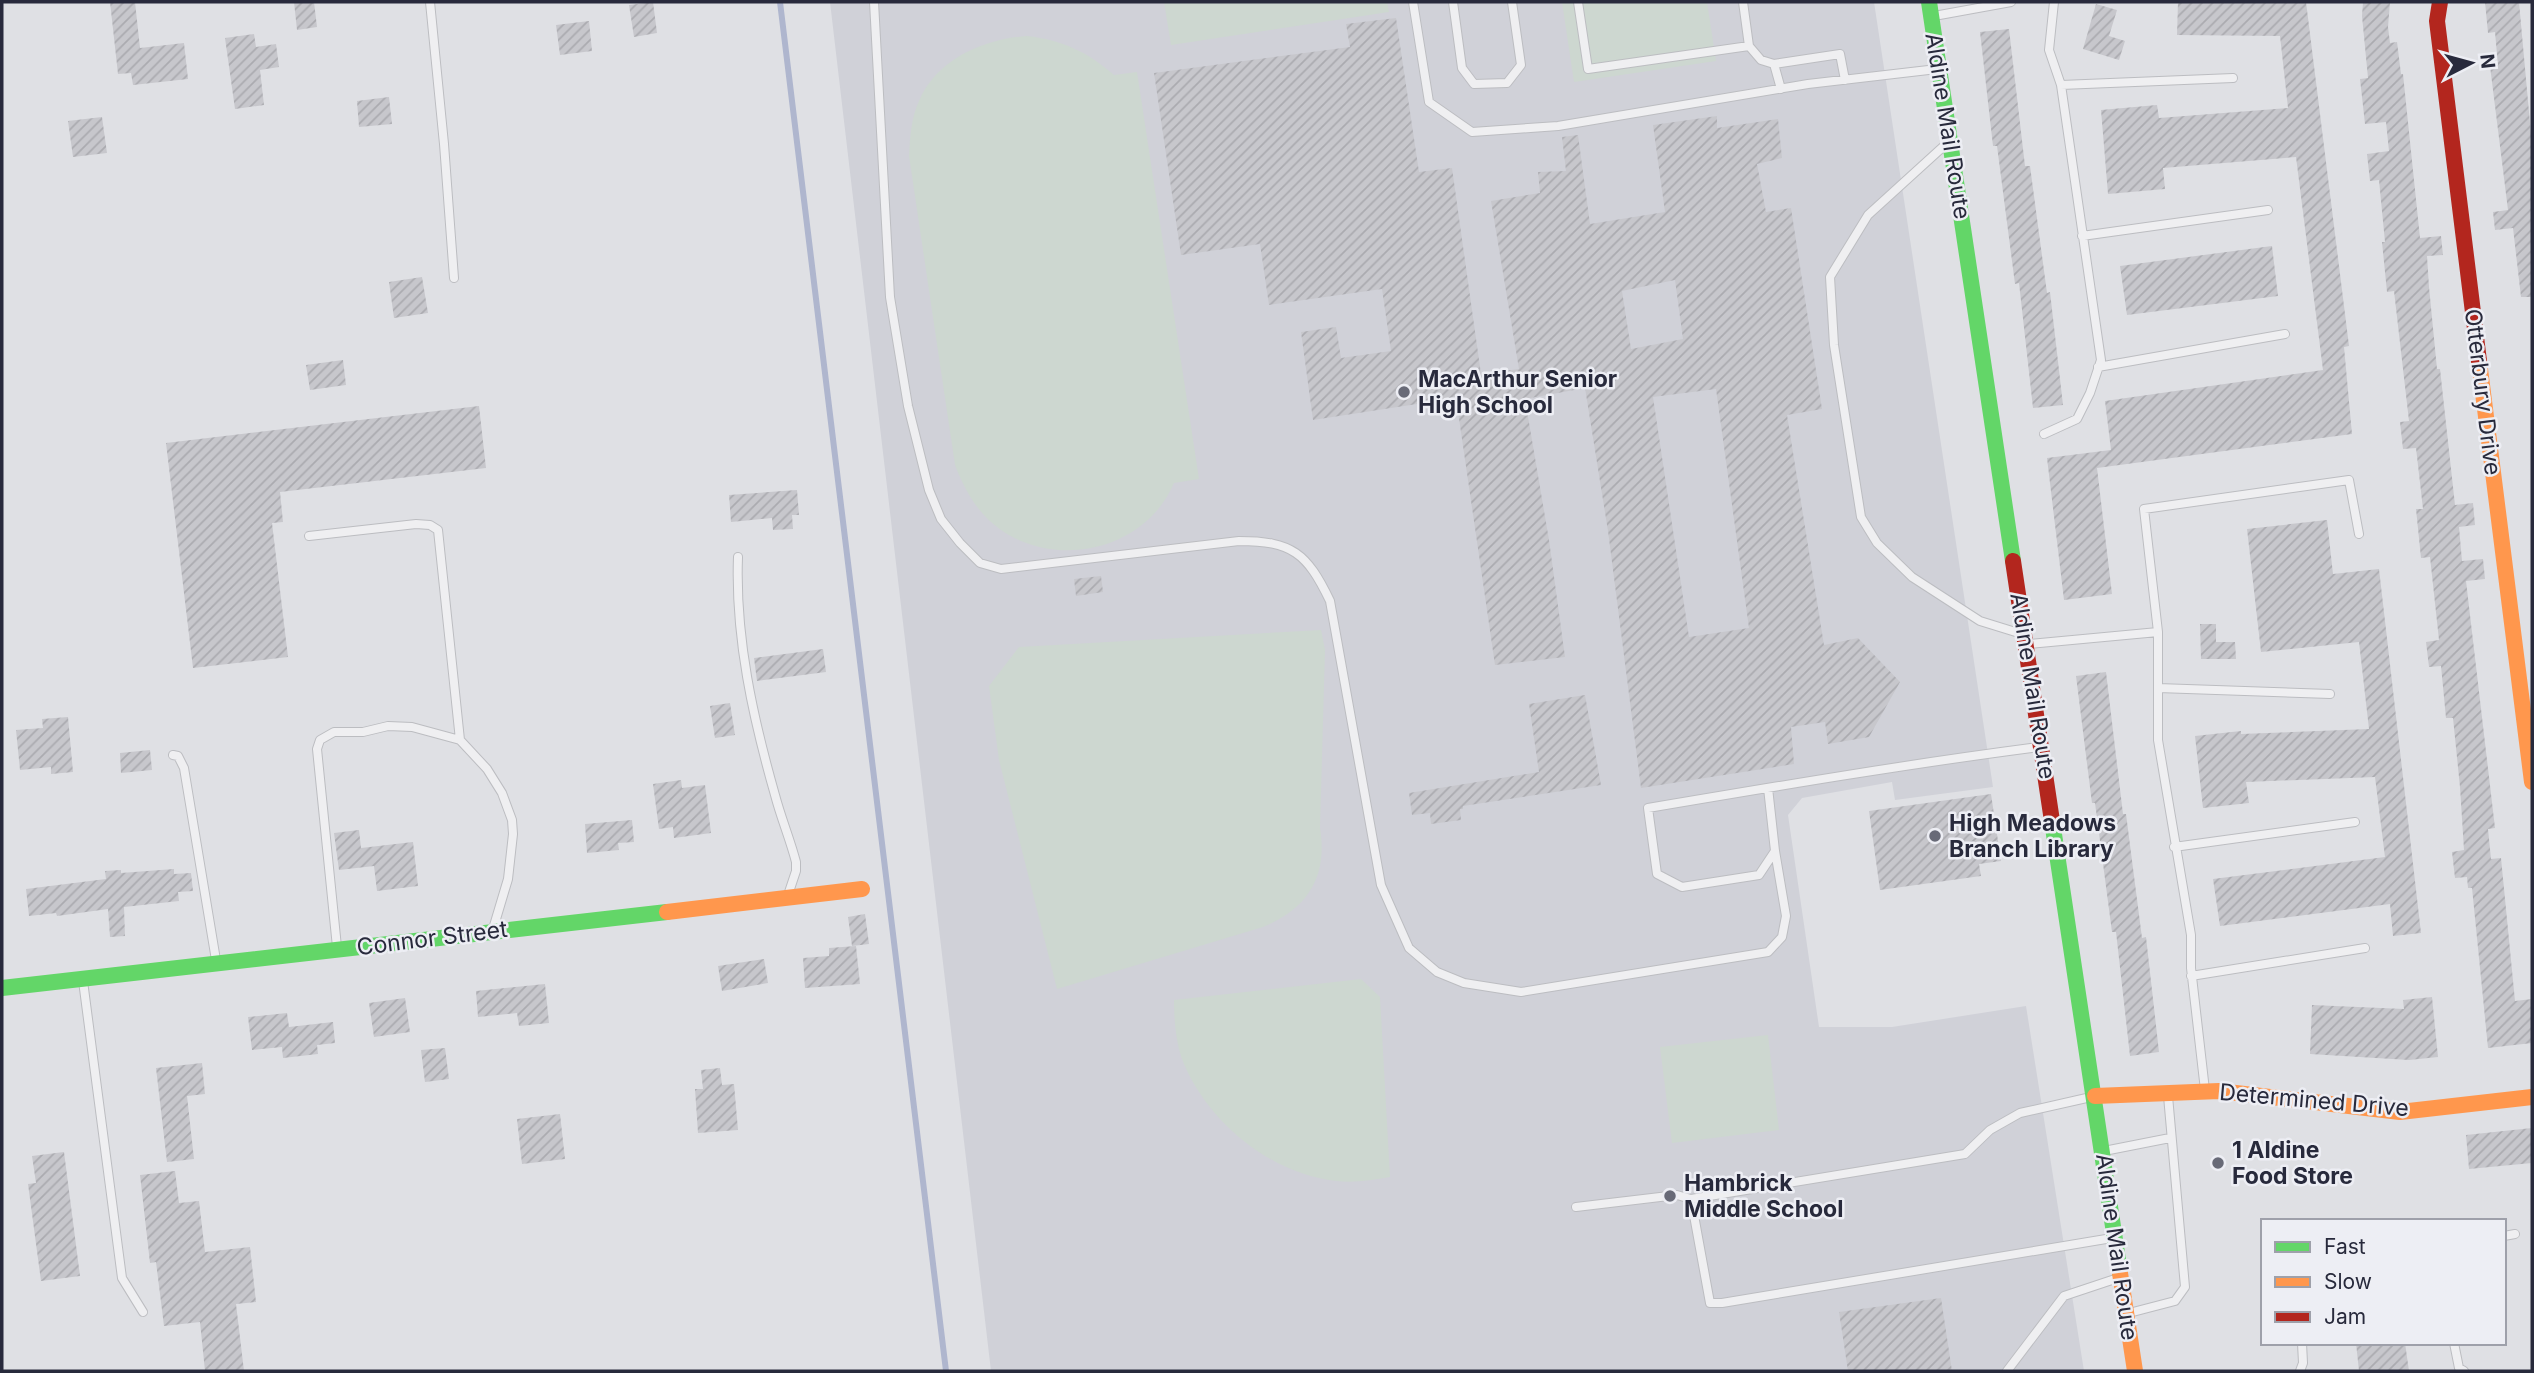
<svg xmlns="http://www.w3.org/2000/svg" width="2534" height="1373" font-family="Inter,sans-serif">
	<defs>
		<pattern id="building-hatch" width="6" height="6" patternUnits="userSpaceOnUse" patternTransform="scale(1.75)"><rect width="6" height="6" fill="#c7c7cc"/><path d="M-1 1l2-2M0 6l6-6M5 7l2-2" fill="none" stroke="#ababb0"/></pattern>
	</defs>
	<rect width="100%" height="100%" fill="#dfe0e4"/>
	<path fill="#d0d1d8" d="M830 2H1874L1993 787 1895 800 1892 782 1802 798 1788 815 1819 1027H1892L2026 1006 2084 1371H991Z"/>
	<path fill="#cdd7d0" d="M1164 2H1387L1389 12 1171 45Z
		M1562 2H1707L1716 61 1574 82Z
		M1027 36C1062 40 1088 52 1114 75L1137 72 1199 479 1174 483C1146 549 1059 570 1001 530 978 514 965 491 955 465L909 156C910 138 911 118 919 101 937 59 984 39 1027 36Z
		M1321 630 1325 650 1320 828C1328 876 1308 909 1263 927L1057 989 999 760 989 686 1019 647Z
		M1361 979 1380 997 1390 1177C1373 1180 1354 1183 1336 1181 1271 1174 1209 1123 1184 1064 1176 1045 1174 1021 1174 1000Z
		M1768 1035 1779 1130 1672 1143 1660 1047Z"/>
	<g fill="none" stroke-linecap="round" stroke-linejoin="round">
		<path stroke="#afb6ce" stroke-width="6" d="M780 2 946 1371"/>
	</g>
	<path fill="url(#building-hatch)" fill-rule="evenodd" d="M110 2H135L140 48 184 43 188 79 133 85 131 73 118 74Z
		M294 2H314L317 27 297 30Z
		M653 2 657 33 634 37 629 5Z
		M2178 2H2306L2349 346 2344 347 2352 434 2097 468 2112 594 2064 600 2047 458 2111 450 2105 401 2323 370 2296 157 2163 168 2165 189 2108 194 2101 110 2157 105 2159 118 2288 108 2280 36 2177 35Z
		M2363 2H2390L2388 27 2390 43 2397 42 2401 74H2403L2420 238 2441 236 2443 255 2427 256 2429 287 2437 369H2440L2455 505 2473 503 2475 525 2459 527 2462 561 2483 559 2485 579 2466 581 2495 828 2488 829 2491 859 2501 858 2515 1001 2532 999V1043L2488 1048 2472 888H2468L2467 877 2455 878 2452 852 2464 850 2460 787 2453 718H2446L2441 666 2429 667 2426 642 2439 640 2430 557 2421 558 2416 509H2423L2416 448 2403 449 2400 422 2409 421 2394 291 2387 292 2382 242H2385L2379 180 2370 181 2367 154 2389 151 2386 122 2365 124 2360 79 2368 78 2362 16Z
		M2485 2H2519L2532 145V297H2521L2513 228 2495 230 2493 212 2508 210 2490 66 2498 65 2495 32 2488 33Z
		M2096 4 2117 10 2109 36 2125 41 2119 60 2083 49Z
		M1396 18 1419 172 1452 168 1481 374 1519 369 1491 201 1540 193 1538 172 1566 171 1562 137 1578 135 1590 224 1665 212 1653 125 1717 116V128L1778 119 1782 158 1757 164 1766 212 1791 208 1822 409 1787 415 1824 645 1858 638 1900 682 1869 737 1828 744 1825 722 1791 727 1794 764 1641 788 1608 531 1585 388 1525 399 1549 540 1565 657 1495 665 1456 398 1313 420 1301 332 1336 327 1341 358 1391 351 1382 289 1269 305 1260 244 1181 255 1154 73 1350 47 1346 24ZM1675 280 1683 339 1631 349 1622 291ZM1716 389 1749 628 1689 637 1653 397Z
		M589 21 592 51 560 55 556 25Z
		M2009 29 2025 166H2030L2047 293 2050 292 2063 405 2033 408 2019 283 2015 284 1997 146H1993L1980 32Z
		M254 34 256 47 276 44 279 67 260 70 264 105 235 109 225 38Z
		M389 97 392 124 359 127 357 101Z
		M102 117 107 153 73 157 68 121Z
		M2272 246 2278 296 2127 315 2120 266Z
		M422 277 428 313 394 318 389 282Z
		M343 360 346 385 310 390 306 365Z
		M479 406 486 468 280 492 283 522 272 523 288 657 193 668 166 443Z
		M797 490 799 515H792L793 529 773 530 772 518 731 522 729 495Z
		M2327 520 2333 574 2379 569 2421 933 2393 936 2390 904 2220 926 2213 879 2385 857 2375 777 2246 782 2249 803 2203 808 2195 736 2241 731V734L2369 729 2359 642 2261 652 2247 529Z
		M1101 576 1103 592 1076 596 1074 579Z
		M2200 624H2216V642H2235L2236 659H2201Z
		M823 649 826 672 757 681 754 658Z
		M2106 672 2123 814H2126L2142 938 2146 937 2159 1052 2130 1056 2116 932H2112L2095 803H2092L2076 676Z
		M1585 695 1601 785 1463 806V809H1460L1461 820 1431 824 1430 813 1412 815 1409 793 1539 772 1529 704Z
		M730 703 735 735 715 738 710 706Z
		M68 717 73 772 51 774V767L20 770 16 730 43 728 42 719Z
		M150 750 152 770 121 773 120 753Z
		M681 780 682 788 705 785 711 833 674 838 673 827 659 829 653 784Z
		M1991 794 2001 861 1979 864 1981 876 1880 890 1869 811Z
		M632 820 634 842 618 843 619 850 587 853 585 824Z
		M359 830 361 848 413 842 418 886 377 891 374 866 339 870 334 833Z
		M174 869V874L191 873 193 891 178 892 179 901 124 907 125 936 110 937 108 909 57 916 56 913 29 916 26 889 106 879 105 871 121 870V873Z
		M865 914 869 944 852 946 848 917Z
		M856 946 860 984 805 988 803 958 829 956V948Z
		M764 959 768 983 722 991 718 966Z
		M545 984 549 1023 519 1026 517 1013 478 1017 476 991Z
		M2432 997 2438 1057 2409 1060 2310 1054 2312 1005 2404 1009 2403 1000Z
		M405 998 410 1032 374 1037 369 1003Z
		M287 1013 289 1027 333 1022 335 1043 317 1045 318 1054 283 1058 282 1047 252 1050 248 1017Z
		M445 1048 449 1079 425 1082 421 1050Z
		M202 1063 205 1094 187 1096 194 1159 167 1162 156 1068Z
		M720 1068 722 1085 734 1084 738 1130 698 1133 695 1089H703L701 1070Z
		M560 1114 565 1159 522 1164 517 1119Z
		M2532 1128V1163L2469 1169 2466 1135Z
		M64 1152 80 1276 41 1281 28 1184 36 1183 32 1156Z
		M175 1171 179 1203 199 1201 205 1252 250 1247 256 1302 236 1304 244 1371H205L200 1322 164 1326 156 1262 150 1263 140 1175Z
		M1941 1298 1952 1371H1848L1839 1312Z
		M2356 1343H2405L2409 1371H2359Z"/>
	<g fill="none" stroke-linecap="round" stroke-linejoin="round">
		<defs>
			<path id="lane" d="M430 2 444 144 454 278
				M874 2 890 297 908 406 929 490 941 519 960 543 980 563 1001 569 1239 541C1292 541 1307 553 1330 601L1381 885 1409 948 1437 972 1464 983 1521 992 1768 952 1782 937 1786 916 1775 851
				M1413 2 1429 102 1472 132 1558 126 1808 84 1937 69
				M1453 2 1462 68 1474 84 1507 83 1521 65 1512 2
				M1578 2 1588 69 1749 46 1743 2
				M2054 2 2049 50 2061 85 2233 78
				M1934 16 2011 2
				M1749 46 1761 60 1774 64 1781 89
				M1774 64 1840 54 1845 80
				M1945 145 1868 215 1830 277 1834 345 1861 517 1877 543 1912 577 1980 621 2022 634
				M2082 236 2268 210
				M2098 367 2285 334
				M2044 434 2077 419 2090 393 2101 360 2061 85
				M309 536 416 524 430 525 438 530 460 740
				M738 557C735 637 753 718 775 795 781 818 790 839 796 862V871L788 895
				M2029 644 2158 632
				M2158 688 2330 694
				M173 755 178 756 184 768 216 960
				M1768 788 1775 851 1759 875 1682 887 1657 874 1648 808C1778 786 1908 764 2039 747
				M2174 847 2355 822
				M337 947 317 749 320 740 334 732H363L388 726 412 727 460 740 487 769 502 793 512 820 513 834 508 879 493 929
				M2191 976 2365 948
				M83 981 122 1278 143 1312
				M2205 1090 2191 968V935L2158 740V632L2144 509 2349 480 2359 534
				M2104 1151 2170 1138
				M1691 1199 1710 1303H1722L2112 1238
				M1576 1207 1677 1195 1691 1199 1965 1154 1990 1130 2020 1113 2091 1097
				M2504 1236 2515 1234
				M2129 1313 2175 1301 2185 1287 2168 1096
				M2454 1343 2459 1368 2464 1371
				M2007 1371 2064 1296 2118 1278
				M2300 1371 2303 1363 2302 1343"/>
		</defs>
		<use href="#lane" stroke="#bcbdc1" stroke-width="10"/>
		<use href="#lane" stroke="#efeff1" stroke-width="8"/>
		<path stroke="#63d668" stroke-width="16" d="M1929 2 2013 561
			M2052 821 2120 1273
			M2 988 667 912"/>
		<path stroke="#ff974d" stroke-width="16" d="M2479 361 2532 782
			M667 912 862 889
			M2095 1096 2219 1091 2400 1112 2532 1097
			M2120 1273 2135 1371"/>
		<path stroke="#b3261e" stroke-width="16" d="M2440 2 2437 21 2479 361
			M2013 561 2052 821"/>
	</g>
	<g fill="#686a77" stroke="#edeef4" stroke-width="2.5">
		<circle cx="1404" cy="392" r="7"/>
		<circle cx="1935" cy="836" r="7"/>
		<circle cx="2218" cy="1163" r="7"/>
		<circle cx="1670" cy="1196" r="7"/>
	</g>
	<g text-anchor="middle" stroke-width="5" stroke-linejoin="round" paint-order="stroke">
		<g font-size="23" fill="#282a3c" stroke="#edeef4">
			<text transform="translate(1948 126) rotate(81)" y="8">Aldine Mail Route</text>
			<text transform="translate(2483 392) rotate(83)" y="8">Otterbury Drive</text>
			<text transform="translate(2033 686) rotate(81)" y="8">Aldine Mail Route</text>
			<text transform="translate(432 938) rotate(-7)" y="8">Connor Street</text>
			<text transform="translate(2314 1100) rotate(5)" y="8">Determined Drive</text>
			<text transform="translate(2117 1247) rotate(82)" y="8">Aldine Mail Route</text>
		</g>
		<g font-size="23" font-weight="bold" fill="#282a3c" stroke="#edeef4" text-anchor="start">
			<text x="1418" y="387">MacArthur Senior<tspan x="1418" dy="26">High School</tspan></text>
			<text x="1949" y="831">High Meadows<tspan x="1949" dy="26">Branch Library</tspan></text>
			<text x="2232" y="1158">1 Aldine<tspan x="2232" dy="26">Food Store</tspan></text>
			<text x="1684" y="1191">Hambrick<tspan x="1684" dy="26">Middle School</tspan></text>
		</g>
	</g>
	<rect width="2534" height="1373" fill="none" stroke="#282a3c" stroke-width="7"/>
	<rect x="2261" y="1219" width="245" height="126" fill="#edeef4" stroke="#9ea0aa" stroke-width="2"/>
	<rect x="2275" y="1242" width="35" height="10" fill="#63d668" stroke="#9ea0aa" stroke-width="2"/>
	<text x="2324" y="1254" font-size="21" fill="#282a3c">Fast</text>
	<rect x="2275" y="1277" width="35" height="10" fill="#ff974d" stroke="#9ea0aa" stroke-width="2"/>
	<text x="2324" y="1289" font-size="21" fill="#282a3c">Slow</text>
	<rect x="2275" y="1312" width="35" height="10" fill="#b3261e" stroke="#9ea0aa" stroke-width="2"/>
	<text x="2324" y="1324" font-size="21" fill="#282a3c">Jam</text>
	<g transform="translate(2471 63) rotate(84)" stroke="#edeef4" stroke-width="5" paint-order="stroke">
	<path d="M0-5L12 26L0 18L-12 26Z" fill="#282a3c"/>
	<text y="-10" font-size="19" font-weight="bold" text-anchor="middle" fill="#282a3c">N</text>
	</g>
</svg>
